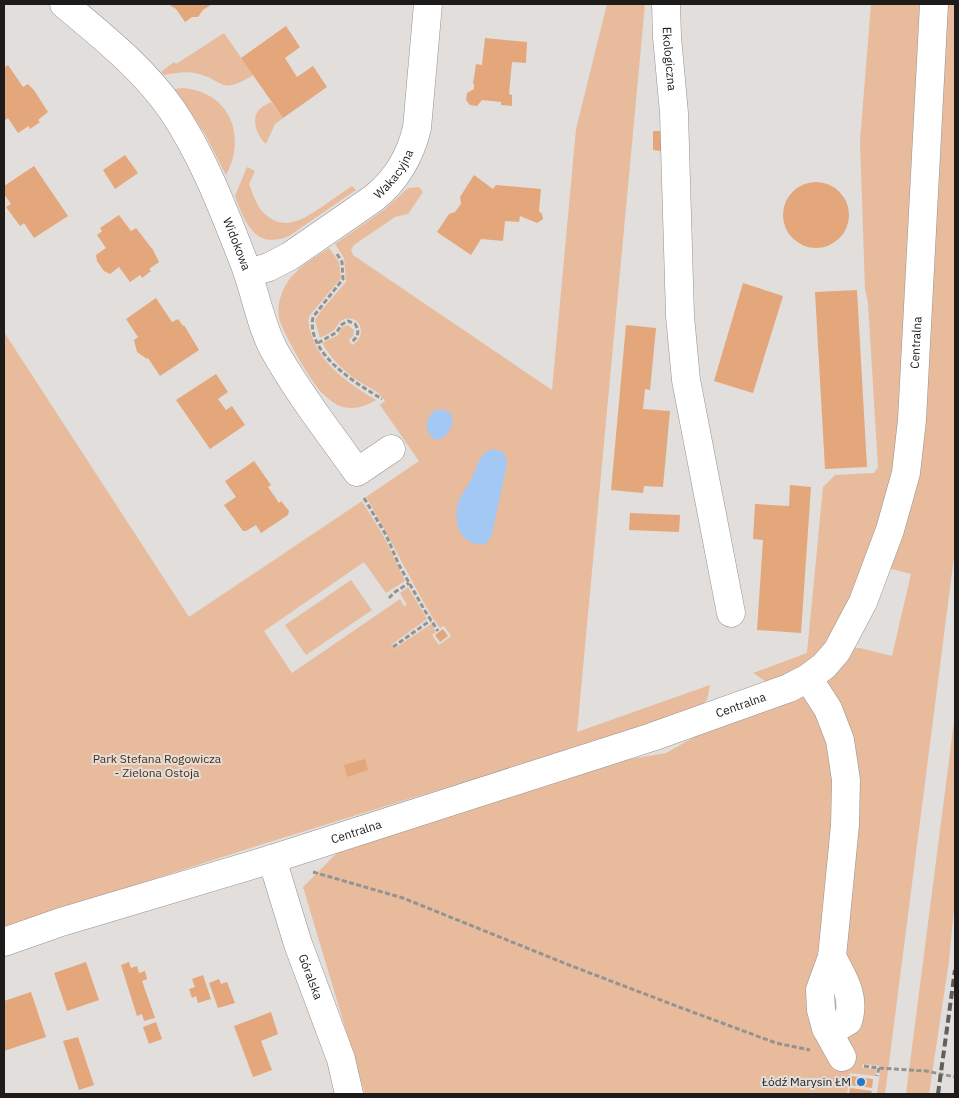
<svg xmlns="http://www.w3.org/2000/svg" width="959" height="1098" font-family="'IBM Plex Sans',sans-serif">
	<rect width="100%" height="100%" fill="#e1dedb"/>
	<path fill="#e7bb9c" d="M607 4H645L577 732 710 685 707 700 694 711 266 843 4 927V332L189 617 362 501 383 535 405 581 386 593 364 562 264 631 292 673 400 599 404 606 407 605 400 593 408 587 427 619 391 645 394 649 431 624 436 632 432 635 439 645 451 636 444 626 440 628 434 620C410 580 390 537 366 497L419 461 380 405 385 401C378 390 367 387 357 380 342 370 331 358 322 343L338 335 342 327 348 325 354 330 353 336 349 340 352 345C367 337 362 315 345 319 338 321 338 326 334 330 330 333 324 336 320 338L315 320 321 311 346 282 344 258 335 244 384 210 408 188 419 187 423 192 408 214 395 217 354 245 351 250 353 255 552 390 576 129Z
		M871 4H925L900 425 888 500 843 618 821 651 800 671 768 683 753 673 807 653 823 487 835 475 874 473 878 467 868 303 865 289 860 141Z
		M942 4H955V549L885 1094H877L881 1066 863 1064 862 1068 876 1069V1076L850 1073 847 1094H365L303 887 337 853 595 765 666 753 852 648H860L892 656 911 574 888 568Z
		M224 33 253 75C219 96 226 80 195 73 185 71 174 73 164 75L161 72 174 62 176 64Z
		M183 88C230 92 247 136 226 175L206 136 175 89Z
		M271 102 283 118 275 124 266 144C258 137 251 122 258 111 261 107 267 104 271 102Z
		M247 167 255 171 249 184C253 194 257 208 266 215 286 232 305 218 323 206 333 199 342 193 352 186L356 190 289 236C255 250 245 223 235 196Z
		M329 248 339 262 341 278 310 315C307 320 309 324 310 330 318 363 348 383 376 400 366 406 355 410 343 407 335 405 327 398 321 392 310 380 283 333 279 318 278 312 278 305 280 299 287 273 308 262 329 248Z
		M351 580 372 610 306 655 285 625Z
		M955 714V898L949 961 929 1094H906Z"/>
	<path fill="#a4c8f4" d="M440 409 450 412C456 422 450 431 442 439H433L427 430C426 420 430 411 440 409Z
		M492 449 503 452 507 460 506 469 492 534 489 541 482 545C477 544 471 543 467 540 456 532 454 513 459 500 462 493 467 487 471 480 478 467 477 455 492 449Z"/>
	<path fill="#e4a77c" d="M168 4H212L203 10 198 17H192L185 22 176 9Z
		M286 26 300 47 285 58 297 77 313 66 327 87 283 118 241 58Z
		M485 38 527 42 526 63 512 62 509 94 512 95V106L501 105V102L482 100 477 106 470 105 466 100 467 93 474 89V84H473L476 64 482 65Z
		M8 65 23 87 28 84 34 90 48 112 38 120 40 122 30 129 29 126 18 133 8 118 4 121V68Z
		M653 131H661V151L653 150Z
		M125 155 138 173 115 189 103 170Z
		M34 166 68 216 34 238 24 223 20 226 6 207 11 204 4 194V186Z
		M474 175 493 189 496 185 541 189 539 211 542 214 543 219 537 223 520 216 519 222 505 221 503 241 481 239 471 255 437 232 449 214 455 212 461 204 460 197Z
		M783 215a33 33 0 1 1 66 0a33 33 0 1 1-66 0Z
		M119 215 131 231 136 228 153 250 159 262 149 269 151 271 142 278 140 275 130 282 119 267 110 274 104 271 97 261 96 255 106 248 97 235 102 231 100 228Z
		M743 283 783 296 753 393 714 381Z
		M857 290 867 467 825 469 815 292Z
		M156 298 172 322 178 319 183 326 184 325 199 350 160 376 148 358 147 359 137 352 134 340 138 337 126 319Z
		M626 325 656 328 650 390 645 389 643 409 670 411 663 487 644 486 643 493 611 490Z
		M216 374 228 392 218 399 226 410 232 406 245 425 210 449 176 400Z
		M254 461 271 485 268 487 279 503 281 501 289 511 288 515 261 533 256 525 246 531H243L224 505 236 497 225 481Z
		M790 485 811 487 801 633 757 630 763 540 753 539 755 504 789 506Z
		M630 513 680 515 679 532 629 530Z
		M443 629 448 636 440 642 435 635Z
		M365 759 368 770 347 777 344 765Z
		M86 962 99 1000 67 1011 54 973Z
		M129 962 131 968 137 966 139 973 145 971 147 979 142 981 155 1018 144 1021 142 1014 137 1016 121 965Z
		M203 975 211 999 198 1003 196 996 192 998 189 989 195 987 192 979Z
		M219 979 221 984 227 982 235 1003 218 1008 209 983Z
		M31 992 46 1037 4 1051V1001Z
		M271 1012 278 1034 261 1041 272 1070 253 1077 234 1026Z
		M156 1022 162 1039 149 1044 143 1027Z
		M78 1037 94 1085 79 1090 63 1041Z
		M851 1076 873 1079 872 1088 850 1085Z
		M850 1088 872 1091 871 1094H849Z"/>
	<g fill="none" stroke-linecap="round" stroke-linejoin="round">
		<defs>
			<g id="minor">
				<path id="s1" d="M64 4C102 36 143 68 172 110 203 156 223 209 243 260 255 289 259 322 274 350 298 393 329 432 357 472L391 449"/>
				<path id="s2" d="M666 4 667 37 674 113 680 316 686 380 731 613"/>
				<path id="s3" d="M248 273 269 267 290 256 374 198C397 179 410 157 417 128L428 4"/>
				<path d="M808 678 828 709 840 740 846 780 845 825 832 957 820 990 821 1010 826 1028 842 1057"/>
				<path id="s4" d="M272 859 298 944 341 1059 349 1094"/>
				<path id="s5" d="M4 942 61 922 272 859 652 737 789 688 808 678 824 666 837 651 863 602 890 530 906 473 912 420 934 4"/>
				<path d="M826 1028 838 1027 848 1021C856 997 843 978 832 957"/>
			</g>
		</defs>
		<use href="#minor" stroke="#95928f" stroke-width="29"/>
		<path stroke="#959391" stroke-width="3" stroke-dasharray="5 2.5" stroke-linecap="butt" d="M337 254 342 262 343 279 313 317C306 354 356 383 382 399
			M318 343 337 332 341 325 348 321 355 324C360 331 358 338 351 342
			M364 498 386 535 399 565 425 611 438 631
			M389 598 395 592 409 583
			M393 647 431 620
			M313 872 403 898 569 965 679 1007 776 1043 810 1050
			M864 1066 879 1068 877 1076
			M879 1068 926 1071 955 1077"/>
		<use href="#minor" stroke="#fff" stroke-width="28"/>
		<path stroke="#605f5d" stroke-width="4" stroke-dasharray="8 4" stroke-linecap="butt" d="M938 1094 955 970"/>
	</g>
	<circle fill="#2b77c7" stroke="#e1dedb" stroke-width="2" cx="861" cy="1082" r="5"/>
	<g text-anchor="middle" stroke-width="4" stroke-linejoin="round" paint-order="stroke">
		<g font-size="12" fill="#1d1c1b" stroke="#e1dedb">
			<text dy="4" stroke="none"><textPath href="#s2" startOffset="55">Ekologiczna</textPath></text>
			<text dy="4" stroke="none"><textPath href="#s3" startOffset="179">Wakacyjna</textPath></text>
			<text dy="4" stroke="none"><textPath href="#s1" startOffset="301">Widokowa</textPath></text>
			<text dy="4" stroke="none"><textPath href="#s5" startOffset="1209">Centralna</textPath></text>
			<text dy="4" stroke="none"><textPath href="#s5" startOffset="774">Centralna</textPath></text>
			<text dy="4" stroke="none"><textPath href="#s5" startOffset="369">Centralna</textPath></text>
			<text dy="4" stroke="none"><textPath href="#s4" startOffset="124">Góralska</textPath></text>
		</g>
		<g font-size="12" fill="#532b0a" stroke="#e1dedb">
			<text x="157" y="763">Park Stefana Rogowicza<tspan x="157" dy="14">- Zielona Ostoja</tspan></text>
		</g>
		<g font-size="12" fill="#1d1c1b" stroke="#e1dedb" text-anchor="end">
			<text x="851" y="1086">Łódź Marysin ŁM</text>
		</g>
	</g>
	<rect width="959" height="1098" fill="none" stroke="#1d1c1b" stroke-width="10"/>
</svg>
